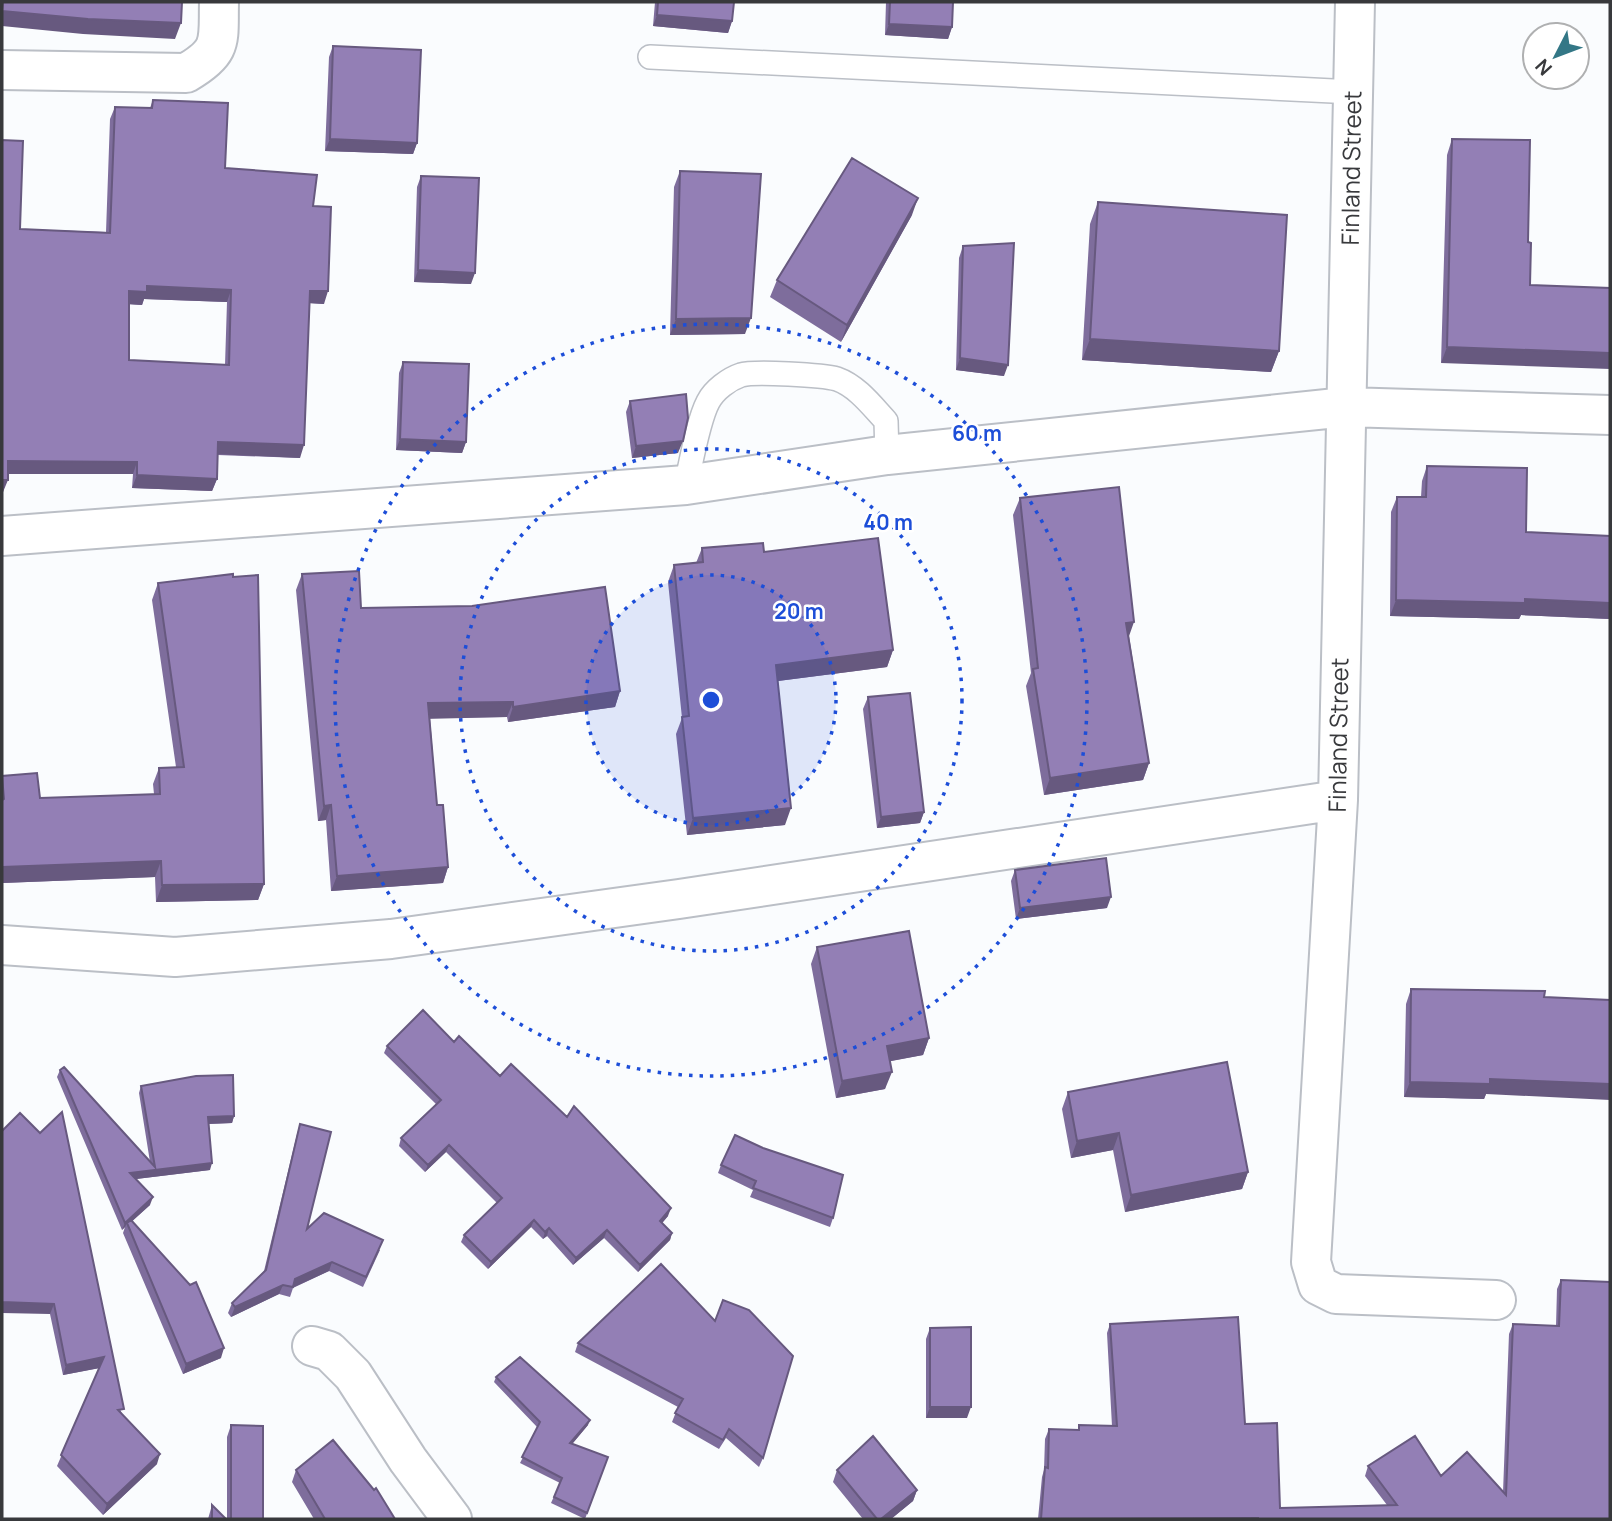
<svg xmlns="http://www.w3.org/2000/svg" width="1612" height="1521" font-family="Manrope,sans-serif">
	<rect width="100%" height="100%" fill="#fafcfe"/>
	<g fill="none" stroke-linecap="round" stroke-linejoin="round">
		<defs>
			<path id="service" d="M650 57 1353 92
				M686 485C691 463 698 421 708 402 714 390 729 379 741 375 754 371 823 375 837 379 857 386 872 406 886 421L887 455"/>
			<path id="minor" d="M1355 2 1338 800 1311 1262 1318 1285 1336 1294 1496 1300
				M2 70 186 73C224 51 218 41 219 2
				M2 536 686 485 887 455 1346 407 1610 415
				M2 945 175 957 391 939 679 899 1338 800
				M312 1346 329 1351 353 1375 408 1460 452 1519"/>
		</defs>
		<use href="#service" stroke="#bbbfc6" stroke-width="26"/>
		<use href="#minor" stroke="#bbbfc6" stroke-width="42"/>
		<use href="#service" stroke="#fff" stroke-width="23"/>
		<use href="#minor" stroke="#fff" stroke-width="38"/>
	</g>
	<path fill="#7e6d9c" fill-rule="evenodd" d="M655 2H734L732 21 728 33 653 26Z
		M886 2H953L952 27 948 39 885 35Z
		M333 46 417 143 413 154 325 151 329 57Z
		M153 100 225 168 313 206 324 304 310 303 300 458 218 455 217 479 212 491 132 488 133 474H8L3 492 20 229 106 232 110 119 115 107 150 108ZM144 299 227 302 225 365 129 360V304L142 305Z
		M1452 139 1528 242 1530 285 1441 363 1447 155Z
		M680 171 745 334 670 335 674 187Z
		M421 176 471 284 414 282 417 187Z
		M1098 202 1279 351 1271 372 1082 360 1090 224Z
		M912 215 841 342 770 297 777 280Z
		M963 246 1004 376 956 370 959 258Z
		M403 362 466 442 462 453 396 450 399 373Z
		M630 401 678 453 632 458 626 412Z
		M1427 466 1526 532 1610 536V619L1521 615 1519 619 1390 616 1391 512 1397 497H1421L1422 481Z
		M1020 498 1129 636 1149 763 1143 780 1044 795 1026 686 1031 673 1013 515Z
		M702 548 764 552 893 650 887 667 778 681 785 825 687 835 676 734 682 718 668 582 674 565 696 563Z
		M302 574 361 608 620 691 615 707 508 722 507 717 430 718 437 805 448 867 443 883 331 891 326 820 318 821 296 590Z
		M158 583 264 884 258 900 156 902 155 877 2 883V776L40 798 154 794 153 784 159 768 176 767 152 600Z
		M868 697 924 812 920 823 877 828 863 709Z
		M1015 870 1107 908 1016 919 1011 881Z
		M817 947 929 1038 923 1055 890 1061 885 1089 836 1098 811 964Z
		M1411 989 1486 1094 1484 1099 1404 1097 1406 1004Z
		M454 1042 500 1076 668 1216 662 1223 672 1233 670 1240 638 1272 604 1238 573 1265 547 1236 543 1239 531 1227 488 1269 461 1242 464 1235 497 1203 446 1152 425 1172 399 1146 401 1138 436 1104 384 1053 387 1046Z
		M60 1070 150 1162 139 1093 141 1086 234 1116 232 1123 209 1124 210 1170 136 1179 150 1205 132 1221 221 1358 183 1374 123 1233 125 1227 122 1230 57 1077Z
		M1068 1092 1248 1172 1242 1189 1125 1212 1113 1150 1071 1158 1062 1109Z
		M300 1124 307 1229 380 1250 363 1287 329 1271 293 1288 290 1297 279 1294 231 1317 228 1313 232 1303 264 1271 297 1134Z
		M2 1131 122 1414 157 1464 103 1515 57 1466 99 1368 63 1375 50 1314Z
		M721 1165 833 1218 830 1227 750 1197 753 1190 718 1173Z
		M661 1264 763 1458 759 1467 726 1438 719 1449 672 1422 678 1407 575 1352 578 1343Z
		M1561 1280 1610 1519H1038L1042 1477 1044 1470 1045 1439 1049 1429 1078 1430 1079 1425 1112 1426 1107 1333 1110 1324 1245 1424 1280 1508 1387 1505 1365 1476 1368 1466 1441 1476 1503 1492 1509 1334 1513 1324 1556 1326 1557 1289Z
		M930 1328 967 1418H926V1339Z
		M496 1377 588 1425 572 1444 608 1457 585 1519 551 1503 560 1483 520 1463 538 1428 494 1382Z
		M231 1425 263 1519H227V1437Z
		M296 1470 395 1519H314L292 1482Z
		M837 1470 917 1490 913 1501 891 1519H863L833 1482Z
		M212 1505 226 1519H208Z"/>
	<path fill="#67597f" d="M2 11 181 23 175 39 83 34 2 26Z
		M657 15 732 21 728 33 653 26Z
		M889 24 952 27 948 39 885 35Z
		M330 139 417 143 413 154 325 151Z
		M918 198 912 215 841 342 847 325Z
		M418 270 475 273 471 284 414 282Z
		M147 286 231 290 227 302 144 299 142 305 125 304 129 291Z
		M310 291H328L324 304 306 303Z
		M751 318 745 334 670 335 676 319Z
		M1090 339 1279 351 1271 372 1082 360Z
		M1447 347 1610 353V369L1441 363Z
		M960 358 1008 365 1004 376 956 370Z
		M400 439 466 442 462 453 396 450Z
		M683 441 678 453 632 458 636 446Z
		M218 442 304 445 300 458 214 454Z
		M8 461 137 462 133 474H3Z
		M137 475 217 479 212 491 132 488Z
		M2 480H8L3 492H2Z
		M1525 599 1610 603V619L1521 615 1519 619 1390 616 1396 600Z
		M1134 622 1128 639 1126 623Z
		M893 650 887 667 770 682 776 665Z
		M620 691 615 707 508 722 513 707Z
		M513 702 507 717 423 719 428 703Z
		M1149 763 1143 780 1044 795 1050 778Z
		M331 805 326 820 318 821 324 806Z
		M791 808 785 825 687 835 693 818Z
		M924 812 920 823 877 828 881 817Z
		M161 861 155 877 2 883V867Z
		M448 867 443 883 331 891 337 876Z
		M264 884 258 900 156 902 162 885Z
		M1111 897 1107 908 1016 919 1020 908Z
		M929 1038 923 1055 881 1063 887 1046Z
		M892 1072 885 1089 836 1098 842 1081Z
		M1490 1079 1610 1084V1100L1486 1094 1484 1099 1404 1097 1410 1082Z
		M234 1116 232 1123 205 1124 208 1117Z
		M1119 1133 1113 1150 1071 1158 1077 1141Z
		M449 1145 446 1152 425 1172 428 1165Z
		M212 1163 210 1170 128 1180 130 1173Z
		M1248 1172 1242 1189 1125 1212 1131 1195Z
		M153 1197 150 1205 128 1225 127 1223 125 1227 122 1230 125 1223Z
		M671 1208 668 1216 658 1228 660 1221Z
		M534 1220 531 1227 488 1269 491 1262Z
		M549 1228 547 1236 543 1239 545 1232Z
		M607 1230 604 1238 573 1265 576 1258Z
		M672 1233 670 1240 638 1272 640 1265Z
		M332 1262 329 1271 292 1288 295 1279Z
		M283 1285 279 1294 231 1317 235 1307Z
		M2 1302 54 1304 50 1314 2 1313Z
		M224 1348 221 1358 183 1374 186 1364Z
		M104 1357 100 1368 63 1375 66 1365Z
		M930 1407H971L967 1418H926Z
		M590 1420 588 1425 568 1449 570 1443Z
		M160 1454 157 1464 103 1515 107 1504Z
		M917 1490 913 1501 891 1519H881Z"/>
	<path fill="#937fb5" stroke="#67597f" stroke-width="2" fill-rule="evenodd" d="M3 2H182L181 23 88 19 2 11Z
		M658 2H734L732 21 657 15Z
		M890 2H953L952 27 889 24Z
		M333 46 421 50 417 143 330 139Z
		M153 100 228 103 225 168 317 175 313 206 331 207 328 291H310L304 445 218 442 217 479 137 475V462L8 461V480H2V140L23 141 20 229 110 233 115 107 152 108ZM147 286 231 290 229 365 129 360V291L147 292Z
		M1452 139 1530 140 1528 242 1531 243 1530 285 1610 288V353L1447 347Z
		M852 158 918 198 847 325 777 280Z
		M680 171 761 174 751 318 676 319Z
		M421 176 479 178 475 273 418 270Z
		M1098 202 1287 215 1279 351 1090 339Z
		M1014 243 1008 365 960 358 963 246Z
		M403 362 469 364 466 442 400 439Z
		M686 394 688 418 683 441 636 446 630 401Z
		M1427 466 1527 468 1526 532 1610 536V603L1525 599V603L1396 600 1397 497H1426Z
		M1119 487 1134 622 1126 623 1149 763 1050 778 1033 669 1038 668 1020 498Z
		M878 538 893 650 776 665 791 808 693 818 682 717 689 716 674 565 703 562 702 548 763 543 764 552Z
		M359 571 361 608 472 606 605 587 620 691 513 707V702L428 703 437 805H443L448 867 337 876 331 805 324 806 302 574Z
		M233 574V577L258 575 264 884 162 885 161 861 2 867V800L4 799 2 776 37 773 40 798 160 794 159 768 184 767 158 583Z
		M910 693 924 812 881 817 868 697Z
		M1106 858 1111 897 1020 908 1015 870Z
		M909 931 929 1038 887 1046 892 1072 842 1081 817 947Z
		M1411 989 1545 991 1544 997 1610 1000V1084L1490 1079V1084L1410 1082Z
		M423 1010 454 1042 459 1036 500 1076 511 1064 567 1117 574 1106 671 1208 660 1221 672 1233 640 1265 607 1230 576 1258 549 1228 545 1232 534 1220 491 1262 464 1235 502 1198 449 1145 428 1165 401 1138 441 1100 387 1046Z
		M1227 1062 1248 1172 1131 1195 1119 1133 1077 1141 1068 1092Z
		M64 1067 155 1167 141 1086 196 1076 233 1075 234 1116 208 1117 212 1163 130 1173 153 1197 125 1223 60 1070Z
		M62 1112 124 1409 118 1410 160 1454 107 1504 61 1455 104 1357 66 1365 54 1304 2 1302V1131L20 1113 40 1133Z
		M300 1124 331 1132 307 1229 324 1213 383 1240 366 1277 332 1262 295 1279 293 1287 283 1285 235 1307 232 1303 266 1270Z
		M735 1135 763 1148 843 1175 833 1218 753 1188 756 1181 721 1165Z
		M131 1220 190 1285 196 1282 224 1348 186 1364 127 1223Z
		M661 1264 715 1321 723 1300 749 1310 793 1356 763 1458 729 1429 723 1440 675 1413 683 1399 578 1343Z
		M1561 1280 1610 1282V1519H1258V1518L1041 1519 1045 1467 1048 1468 1049 1429 1079 1430V1425L1117 1426 1110 1324 1238 1317 1245 1424 1277 1423 1280 1508 1397 1505 1368 1466 1415 1436 1441 1476 1467 1452 1506 1495 1513 1324 1559 1326Z
		M971 1327V1407H930V1328Z
		M520 1357 590 1420 570 1443 608 1457 587 1513 554 1497 562 1478 522 1457 540 1422 496 1377Z
		M231 1425 263 1426V1519H231Z
		M873 1436 917 1490 881 1519H877L837 1470Z
		M333 1440 374 1490 376 1488 395 1519H325L296 1470Z
		M212 1505 226 1519H212Z"/>
	<circle cx="711" cy="700" r="125" fill="#1d4ed8" fill-opacity=".12"/>
	<g fill="none" stroke="#1d4ed8" stroke-width="3.5" stroke-dasharray="3.5 7">
		<circle cx="711" cy="700" r="125"/>
		<circle cx="711" cy="700" r="251"/>
		<circle cx="711" cy="700" r="376"/>
	</g>
	<g text-anchor="middle" stroke-width="5" stroke-linejoin="round" paint-order="stroke">
		<g font-size="24" fill="#38393c" stroke="#fff">
			<text transform="translate(1352 168) rotate(-89)" y="8">Finland Street</text>
			<text transform="translate(1339 735) rotate(-89)" y="8">Finland Street</text>
		</g>
	</g>
	<circle cx="711" cy="700" r="10" fill="#1d4ed8" stroke="#fff" stroke-width="3.5"/>
	<g font-size="21" text-anchor="middle" font-weight="bold" fill="#1d4ed8" stroke="#fff" stroke-width="5" stroke-linejoin="round" paint-order="stroke">
		<text x="977" y="441">60 m</text>
		<text x="888" y="530">40 m</text>
		<text x="799" y="619">20 m</text>
	</g>
	<rect width="1612" height="1521" fill="none" stroke="#38393c" stroke-width="7"/>
	<g transform="translate(1556 56) rotate(228)"><circle r="33" fill="#ffffff" stroke="#afb0b1" stroke-width="2"/>
	<path d="M0-5L12 26L0 18L-12 26Z" fill="#337786"/>
	<text y="-10" font-size="19" font-weight="bold" text-anchor="middle" fill="#38393c">N</text>
	</g>
</svg>
